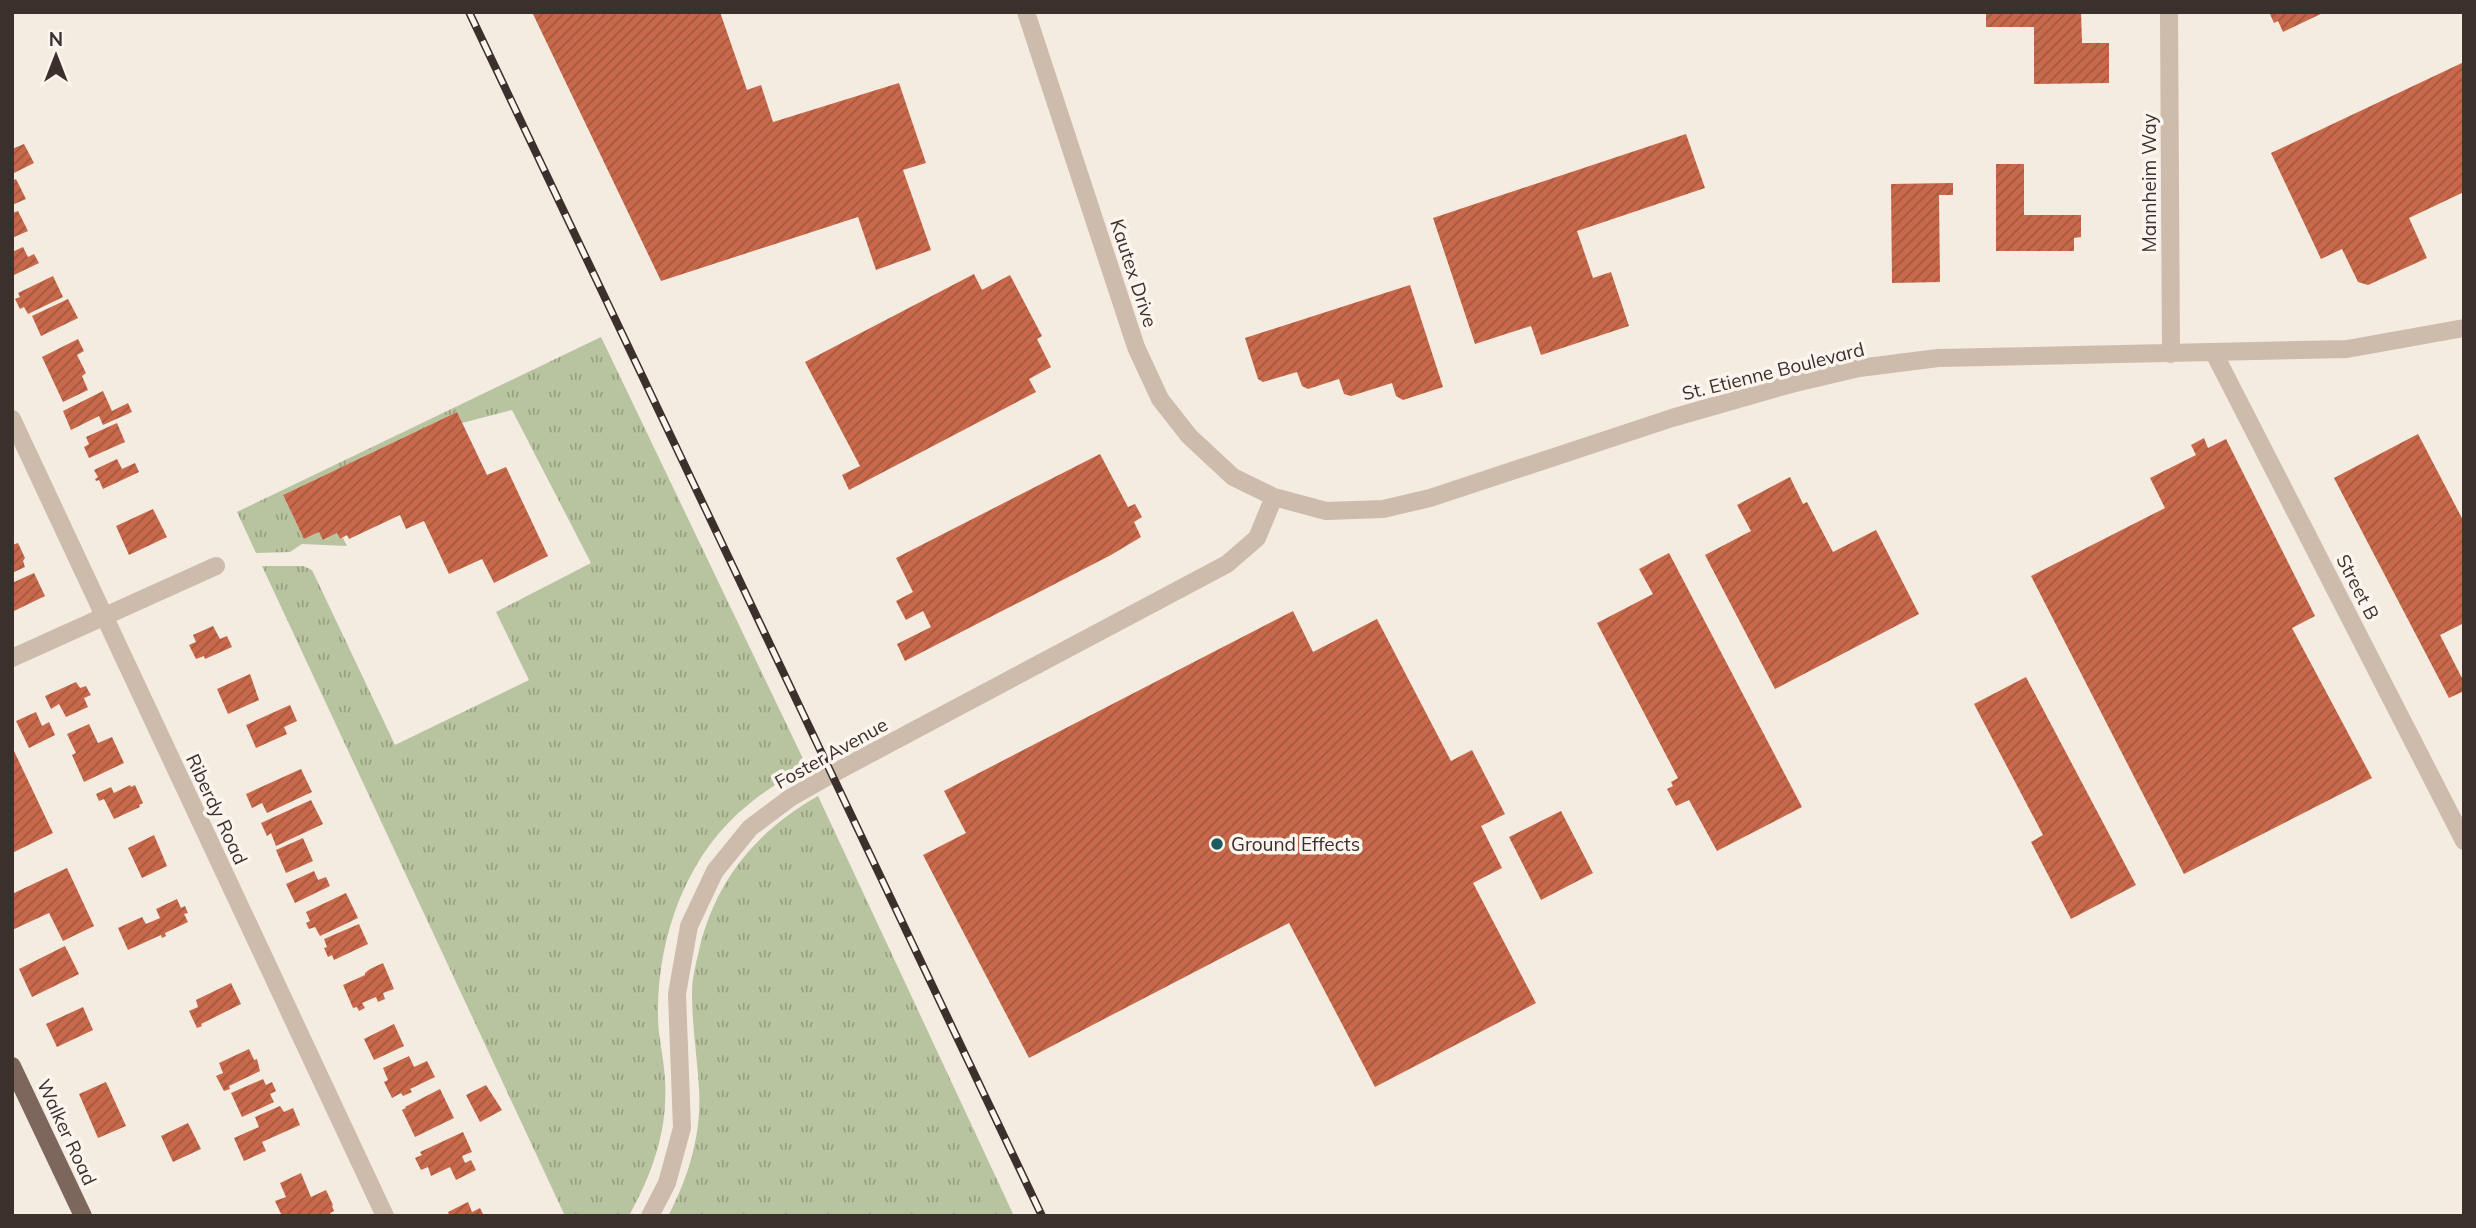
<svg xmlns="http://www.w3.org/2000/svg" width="2476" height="1228" font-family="Mulish,sans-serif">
	<defs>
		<pattern id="grass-tufts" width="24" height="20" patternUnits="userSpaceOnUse" patternTransform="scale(1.75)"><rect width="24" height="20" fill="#b8c4a0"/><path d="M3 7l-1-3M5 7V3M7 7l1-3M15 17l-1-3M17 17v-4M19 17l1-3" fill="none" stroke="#97a083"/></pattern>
		<pattern id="building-hatch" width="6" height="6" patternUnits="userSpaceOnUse" patternTransform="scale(1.75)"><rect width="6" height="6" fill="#c8694b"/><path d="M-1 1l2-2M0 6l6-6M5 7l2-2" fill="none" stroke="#a4573f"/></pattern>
	</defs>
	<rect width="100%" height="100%" fill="#f4ebe1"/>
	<path fill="url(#grass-tufts)" d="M601 337 807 767C786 778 767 789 749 804 686 854 657 938 658 1016 658 1037 664 1058 665 1080 668 1130 653 1172 629 1216H565L262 566H303L312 570 395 745 529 680 496 612 591 563 512 410 462 423 457 412 283 495 304 539 319 532 324 540 337 533 340 539 343 538 347 546 302 544 290 552 256 553 237 512Z
		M818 796 1014 1216H668C689 1177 702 1132 699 1088 697 1056 692 1025 692 993 692 977 697 960 700 946 717 878 758 830 818 796Z"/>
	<path fill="url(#building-hatch)" d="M532 12H720L747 90 761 85 773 122 899 83 926 163 903 170 931 250 876 270 858 217 661 281Z
		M1986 12H2081L2082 43H2109V83L2034 84V27H1986Z
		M2269 12H2325L2283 32 2278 21 2274 23Z
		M2464 62V192L2409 218 2427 258 2368 285 2358 282 2342 249 2321 259 2271 153Z
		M1686 134 1705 188 1577 231 1593 278 1611 272 1629 326 1541 355 1531 326 1475 344 1433 218Z
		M24 144 34 163 12 174V149Z
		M1996 164H2024V215H2081V237L2074 238V251H1996Z
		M16 179 26 199 12 205V181Z
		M1953 183V195H1939L1940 282 1892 283 1891 184Z
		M18 211 28 231 12 238V213Z
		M23 247 28 257 34 254 39 263 12 276V252Z
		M974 274 982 290 1010 275 1042 336 1037 339 1051 367 1029 379 1036 392 849 490 842 475 860 466 805 362Z
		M53 276 63 297 28 314 24 307 20 309 15 299 20 297 18 293Z
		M1410 285 1443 387 1403 400 1396 396 1392 383 1351 396 1344 394 1339 379 1308 389 1302 386 1297 372 1263 382 1258 379 1245 338Z
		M68 299 78 318 41 336 32 316Z
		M78 339 84 351 77 355 86 373 82 376 88 390 63 402 42 357Z
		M103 391 112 411 128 403 132 412 103 425 99 416 71 430 63 411Z
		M457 412 487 475 506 467 548 556 494 583 482 559 449 574 424 521 406 529 400 515 349 539 347 535 340 539 337 533 323 540 319 532 304 539 283 495Z
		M117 423 125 442 89 458 84 447 89 444 86 437Z
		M2418 434 2464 522V623L2440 635 2464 682V691L2449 698 2334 478Z
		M2204 438 2208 448 2226 439 2315 616 2292 628 2372 778 2184 874 2031 576 2165 508 2150 478 2196 455 2191 445Z
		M1100 454 1128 507 1135 504 1142 517 1134 522 1141 537 1111 555 905 661 897 644 931 627 923 611 906 620 896 601 913 592 896 558Z
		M117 459 122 469 135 463 139 472 103 489 99 480 96 481 95 479 98 477 94 470Z
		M1790 477 1803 504 1807 502 1833 552 1876 530 1919 614 1775 689 1705 555 1751 531 1737 505Z
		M153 509 167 537 129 555 116 526Z
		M18 543 25 558 23 561 25 567 12 573V545Z
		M1669 553 1802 807 1717 851 1689 800 1676 806 1667 789 1673 786 1671 782 1678 778 1597 623 1653 594 1639 569Z
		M34 573 45 596 14 611 12 583Z
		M1293 611 1313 652 1377 619 1451 761 1472 750 1505 814 1481 826 1502 868 1473 883 1536 1003 1375 1087 1289 923 1029 1058 923 855 966 833 944 791Z
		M213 626 220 639 227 636 232 647 205 659 204 656 196 659 189 645 196 642 193 635Z
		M250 674 259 700 228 714 217 689Z
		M2026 677 2136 885 2071 919 2031 842 2043 835 1974 704Z
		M76 682 80 688 86 686 88 690 91 695 84 698 88 707 66 717 59 704 51 709 45 696Z
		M290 705 297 721 284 727 287 734 256 748 246 725Z
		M36 712 42 726 49 722 55 735 29 748 16 721Z
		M89 724 98 743 112 737 124 763 84 782 72 755 76 753 67 734Z
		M14 751 53 833 12 853V752Z
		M301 769 312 792 267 813 262 803 252 808 246 794Z
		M130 785 131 787 135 785 143 803 139 805 140 807 114 819 104 799 99 801 96 794 111 787 114 793Z
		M311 800 323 824 276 846 271 833 267 836 261 823Z
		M1561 811 1593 873 1541 900 1509 837Z
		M154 835 167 866 142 878 128 848Z
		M303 838 313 861 286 873 276 850Z
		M67 868 94 926 63 941 49 913 12 930V894Z
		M314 871 318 880 326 877 330 886 295 903 286 884Z
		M346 893 358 918 320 936 315 927 309 929 306 923 310 921 306 912Z
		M177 899 181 908 185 906 188 913 184 914 188 922 165 933 166 936 162 938 161 935 128 950 118 928 142 917 146 924 160 918 156 909Z
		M359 924 368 944 334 960 332 955 328 957 324 948 327 947 324 939Z
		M65 946 79 974 32 997 19 969Z
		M383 963 394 989 383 993 385 999 378 1002 376 997 362 1003 365 1008 359 1011 357 1007 353 1008 343 985 365 975V973L370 969Z
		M231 983 241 1004 201 1024 202 1026 197 1028 189 1011 198 1007 196 1000Z
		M83 1007 93 1030 57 1047 46 1024Z
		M394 1024 404 1046 374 1060 364 1039Z
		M249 1049 254 1060 257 1059 260 1071 229 1086 230 1089 224 1091 216 1076 223 1073 219 1063Z
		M409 1056 414 1067 427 1061 435 1077 410 1089 412 1092 403 1096 401 1093 392 1098 384 1082 388 1080 383 1068Z
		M263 1079 266 1085 272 1082 276 1091 270 1094 274 1102 242 1117 231 1093Z
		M106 1082 126 1126 98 1138 79 1094Z
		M486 1085 502 1110 480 1122 466 1095Z
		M440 1089 454 1118 415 1137 402 1110 406 1108 405 1107Z
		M280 1106 284 1112 293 1108 300 1125 262 1142 266 1151 244 1161 234 1138 259 1127 255 1117Z
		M188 1123 201 1149 173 1162 161 1136Z
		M463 1132 472 1152 462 1156 465 1163 471 1160 476 1170 456 1180 450 1167 431 1176 428 1167 421 1170 415 1158 422 1155 420 1152Z
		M301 1173 311 1197 326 1190 333 1205 332 1206 334 1211 330 1213 331 1216H282L275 1201 286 1197 280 1183Z
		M468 1202 472 1212 480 1208 484 1216H450L448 1212Z"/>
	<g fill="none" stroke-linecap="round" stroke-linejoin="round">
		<path stroke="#cdbbac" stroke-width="18" d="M1026 12 1136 347 1160 399 1189 436 1233 477 1274 497 1326 511 1383 509 1430 498 1672 418 1791 384 1859 368 1938 358 2347 349 2464 328
			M2169 12 2171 354
			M2214 353 2464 841
			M12 419 385 1216
			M12 658 216 566
			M650 1216 667 1183 682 1128 677 994 689 926 715 871 750 828 790 798 832 774 1227 564 1257 538 1274 497"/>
		<path stroke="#7d675c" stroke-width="18" d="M12 1066 83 1216"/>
		<defs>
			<path id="rail" d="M469 12 1042 1216"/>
		</defs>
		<use href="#rail" stroke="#3b302b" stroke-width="8"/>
		<use href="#rail" stroke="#fbf5ee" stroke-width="5" stroke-dasharray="16" stroke-linecap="butt"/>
	</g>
	<circle fill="#1f5a5e" stroke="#fbf5ee" stroke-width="2.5" cx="1217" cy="844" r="7"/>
	<g text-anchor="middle" stroke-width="7" stroke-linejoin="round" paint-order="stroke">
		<g font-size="19" fill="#3b302b" stroke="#fbf5ee">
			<text transform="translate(2149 183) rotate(-90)" y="7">Mannheim Way</text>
			<text transform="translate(1134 273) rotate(72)" y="7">Kautex Drive</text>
			<text transform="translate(1773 371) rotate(-14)" y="7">St. Etienne Boulevard</text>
			<text transform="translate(2358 587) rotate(63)" y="7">Street B</text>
			<text transform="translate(831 753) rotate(-29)" y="7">Foster Avenue</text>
			<text transform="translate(217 809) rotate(65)" y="7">Riberdy Road</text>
			<text transform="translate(67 1132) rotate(65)" y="7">Walker Road</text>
		</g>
		<g font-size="19" fill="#3b302b" stroke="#fbf5ee" text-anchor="start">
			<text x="1231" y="851">Ground Effects</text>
		</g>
	</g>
	<rect width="2476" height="1228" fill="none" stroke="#3b302b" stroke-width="28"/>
	<g transform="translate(56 56)" stroke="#fbf5ee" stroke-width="5" paint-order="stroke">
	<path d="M0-5L12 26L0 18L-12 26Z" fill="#3b302b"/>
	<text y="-10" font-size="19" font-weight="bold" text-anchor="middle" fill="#3b302b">N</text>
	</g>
</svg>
